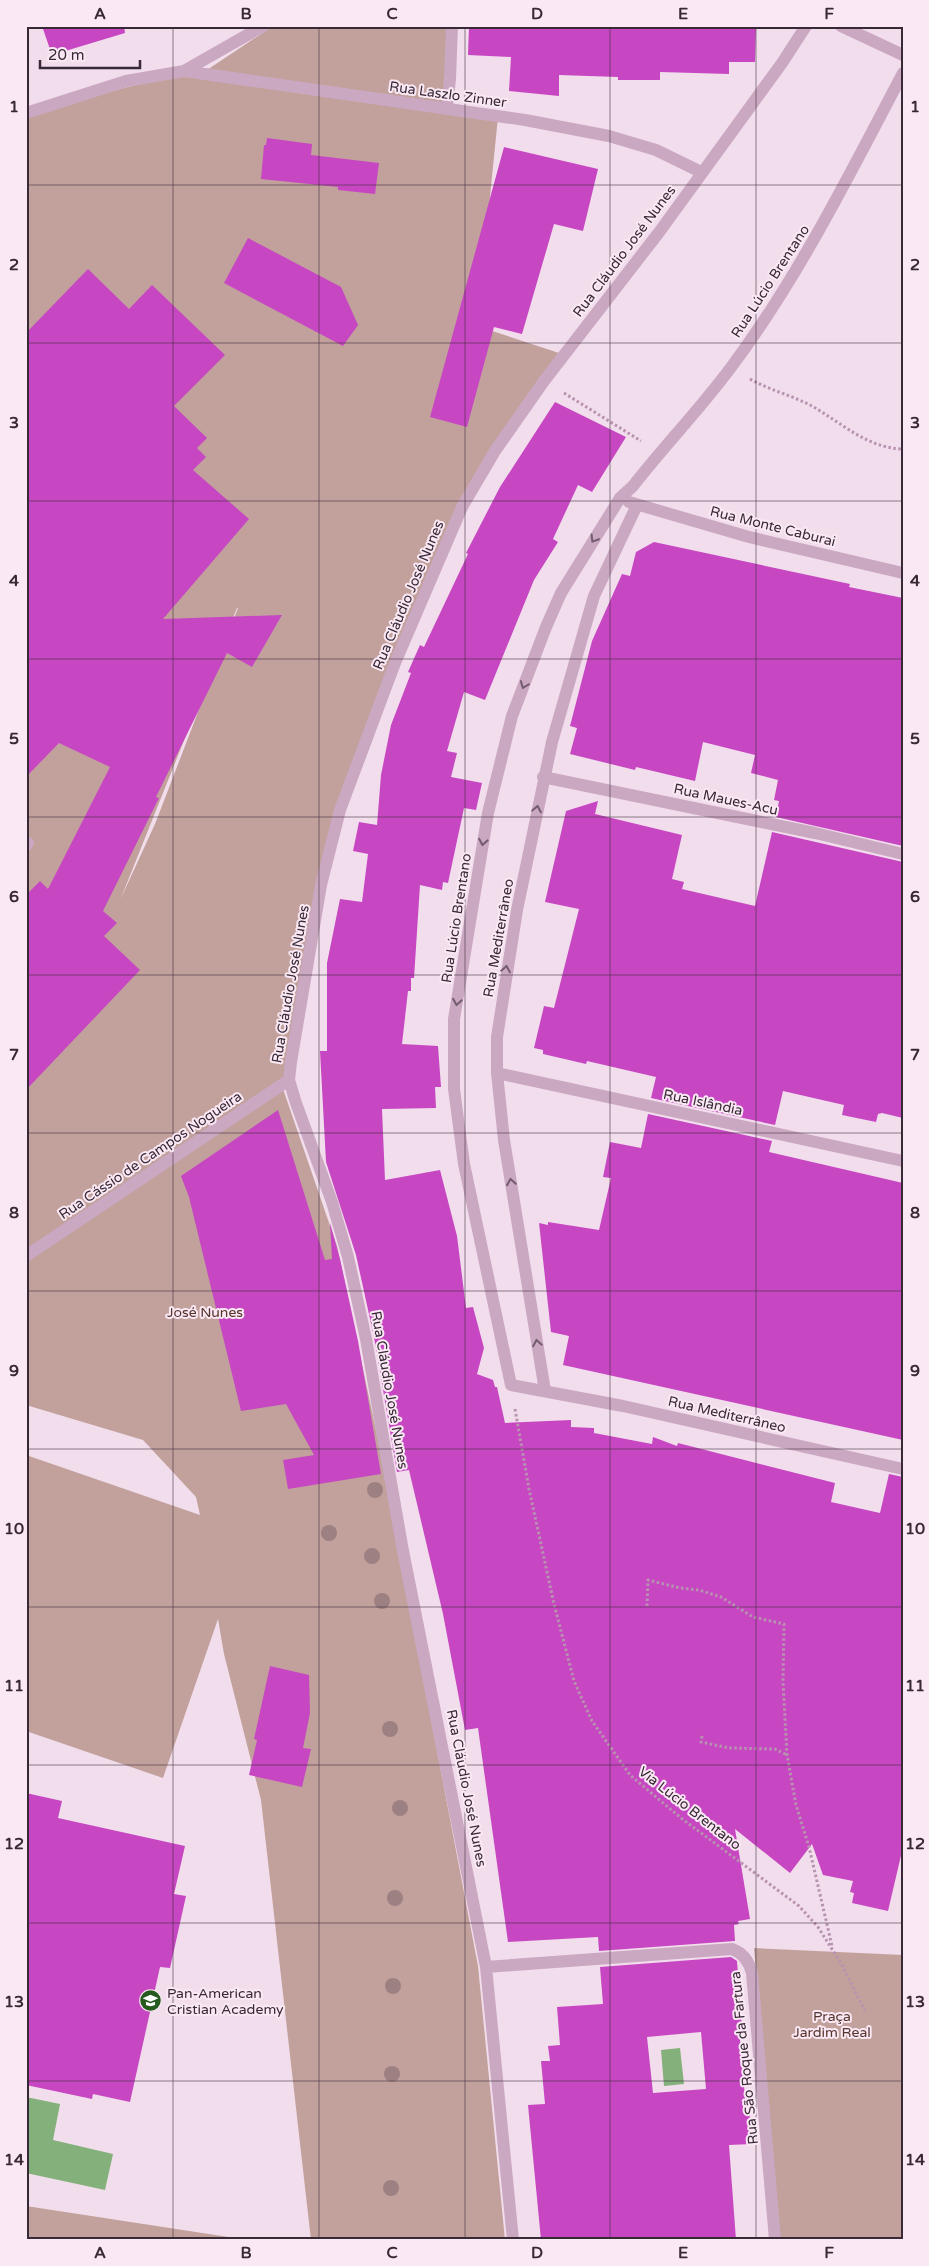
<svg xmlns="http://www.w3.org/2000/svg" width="929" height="2266" font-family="'Varela Round',sans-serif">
	<rect width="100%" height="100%" fill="#f2ddec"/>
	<path fill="#c2a19c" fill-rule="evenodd" d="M273 26H449L443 103 207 70Z
		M184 72 498 117 477 326 562 354 491 454 344 795 287 1079 26 1250V114ZM238 608 155 824 121 898 237 608Z
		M283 1089 337 1246 377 1435 478 1966 505 2240H311L261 1800 224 1654 218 1619 163 1778 26 1731V1455L200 1515 196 1497 143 1440 26 1405V1261Z
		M754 1948 903 1955V2240H779Z
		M26 2206 248 2240H26Z"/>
	<path fill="#84b07b" d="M680 2048 684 2084 664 2086 661 2050Z
		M26 2097 60 2104 53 2140 113 2154 105 2190 26 2173Z"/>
	<path fill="#c747c2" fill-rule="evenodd" d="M42 26H124L125 33 52 55Z
		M469 26H756L755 62H729V74L660 72V80H618V77L559 75V96L509 91 511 57 468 55Z
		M267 138 312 144 311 155 379 163 375 194 338 190V187L261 179 264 145H266Z
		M504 147 598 169 583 231 554 224 522 334 494 327 467 427 430 417Z
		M248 238 341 287 358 325 343 346 224 283Z
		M88 269 129 309 152 285 225 355 174 406 207 438 197 448 206 457 193 470 249 519 163 619 282 615 252 667 227 653 156 797 159 798 103 911 117 923 104 936 140 970 26 1090V895L40 881 48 889 110 767 59 743 26 777V333Z
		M555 402 626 437 592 492 578 485 553 539 558 542 534 580 485 700 464 692 447 751 457 753 451 777 482 783 476 810 464 808 448 883 443 882 442 890 420 885 414 978H411V991H408L402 1044 438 1046 441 1087H435L436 1108 382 1109 385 1180 440 1170 457 1236 466 1308 473 1307 484 1348 477 1374 493 1380 495 1387H497L505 1423 571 1420V1427L594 1428V1433L652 1444 653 1437 677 1446 678 1443 835 1483 831 1502 880 1513 889 1474 903 1477V1847L888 1911 852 1903 854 1893 850 1892 853 1881 823 1875 812 1844 790 1873 735 1829 750 1919 738 1921 739 1924 734 1925 735 1941 599 1951 598 1937 508 1942 478 1728 465 1730 443 1614 409 1470 397 1472 374 1337 356 1255 326 1162 320 1051H327V963L340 899 362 902 368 854 353 851 359 822 377 825 381 775 391 725 411 673 408 672 420 645 424 647 468 554 466 553 500 487Z
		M654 542 850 584 849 587 903 598V846L776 817 779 801 774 800 778 780 751 773 755 755 703 742 695 781 636 767 635 770 570 754 577 728 570 726 592 641 622 574 630 576 636 552Z
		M598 801 595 814 682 835 672 879 684 882 682 889 755 906 772 832 903 862V1118L882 1113 878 1114 876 1122 842 1115 844 1105 783 1091 775 1125 651 1098 656 1077 587 1061 586 1064 543 1054V1050L534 1048 544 1006 554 1008 579 909 545 902 566 811Z
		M278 1110 325 1260 332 1259 330 1223 340 1259 358 1341 381 1474 288 1489 283 1460 314 1455 286 1404 241 1411 189 1197 181 1176Z
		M648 1114 772 1141 769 1152 903 1183V1440L563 1365 569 1336 551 1332 539 1223 548 1225V1222L599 1230 611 1178 603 1177 610 1142 641 1148Z
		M270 1666 309 1675 310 1713 303 1748 311 1749 302 1787 249 1775 257 1740 254 1739Z
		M26 1793 62 1801 58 1818 185 1846 174 1894 186 1896 170 1968 160 1967 130 2102 93 2094 92 2099 26 2085Z
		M731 1957 737 1961 742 2028H739L746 2109 749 2108 752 2144 729 2145 736 2240H541L528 2105 545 2104 541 2061H550L548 2046 560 2045 557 2007 603 2004 600 1967ZM701 2032 706 2089 653 2093 647 2037Z"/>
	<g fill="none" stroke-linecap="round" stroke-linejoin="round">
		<path stroke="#b793af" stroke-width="3" stroke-dasharray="2.5 2.5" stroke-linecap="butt" d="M750 379C769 390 791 395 810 405 841 422 866 448 903 449
			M564 393 641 441
			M515 1409 529 1489 554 1604 574 1681 592 1721 630 1775 681 1818 799 1906 818 1927 842 1965 865 2011
			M647 1606 648 1580 680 1588 699 1590 721 1597 753 1617 784 1624 783 1682 787 1755 796 1805 809 1847 832 1946
			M702 1736 701 1742 729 1748 775 1749 787 1755"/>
		<path stroke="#cba8c2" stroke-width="12" d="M26 846 28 843"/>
		<path stroke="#cba8c2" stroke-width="12" d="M447 108 450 79 452 26"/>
		<path stroke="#cba8c2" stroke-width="12" d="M841 26 903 55
			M184 71 525 120 609 136 656 150 701 172
			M903 73C850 173 800 275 732 366 701 408 665 445 633 486L620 498 561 593 546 627 512 716 488 813 454 1019V1089L464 1164 511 1385 623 1406 903 1469
			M26 113 126 81 184 71 263 26
			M629 502 749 537 903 573
			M543 777 815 833 903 854
			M497 1073 903 1161
			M26 1256 289 1080
			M545 1391 504 1140 497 1073V1037L517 910 552 742 594 596 637 505
			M486 1967 732 1949C743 1953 749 1961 752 1973L775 2240
			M513 2240 486 1967 403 1551 366 1339 348 1257 332 1202 296 1103 289 1080 291 1062 321 885 340 810 395 663 462 507 495 451 544 381 660 231 782 63 806 26"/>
	</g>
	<g fill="#9c8082">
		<circle cx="375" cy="1490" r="8"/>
		<circle cx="329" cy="1533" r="8"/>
		<circle cx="372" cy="1556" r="8"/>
		<circle cx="382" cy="1601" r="8"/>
		<circle cx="390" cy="1729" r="8"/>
		<circle cx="400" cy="1808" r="8"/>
		<circle cx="395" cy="1898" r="8"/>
		<circle cx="393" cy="1986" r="8"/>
		<circle cx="392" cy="2074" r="8"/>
		<circle cx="391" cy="2188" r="8"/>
	</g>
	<defs><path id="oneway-chevron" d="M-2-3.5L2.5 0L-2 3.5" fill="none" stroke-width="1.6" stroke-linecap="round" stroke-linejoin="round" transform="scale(1.25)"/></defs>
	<g stroke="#735c6e">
		<use href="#oneway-chevron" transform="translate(594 539) rotate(122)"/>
		<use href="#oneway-chevron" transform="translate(524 685) rotate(111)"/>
		<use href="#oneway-chevron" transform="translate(537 809) rotate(-79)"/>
		<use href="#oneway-chevron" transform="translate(483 842) rotate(100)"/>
		<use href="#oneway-chevron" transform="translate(506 969) rotate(-80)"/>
		<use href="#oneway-chevron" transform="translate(457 1002) rotate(99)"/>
		<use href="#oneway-chevron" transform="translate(511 1182) rotate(-99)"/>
		<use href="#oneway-chevron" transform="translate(537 1343) rotate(-99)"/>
	</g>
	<path fill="none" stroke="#382936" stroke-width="1" stroke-opacity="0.55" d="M173 26V2240M319 26V2240M465 26V2240M610 26V2240M756 26V2240M26 185H903M26 343H903M26 501H903M26 659H903M26 817H903M26 975H903M26 1133H903M26 1291H903M26 1449H903M26 1607H903M26 1765H903M26 1923H903M26 2081H903"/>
	<defs>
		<symbol id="university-disc" viewBox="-11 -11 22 22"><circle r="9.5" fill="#265a1e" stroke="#fae9f4"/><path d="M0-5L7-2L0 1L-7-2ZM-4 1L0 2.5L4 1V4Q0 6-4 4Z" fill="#fff"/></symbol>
	</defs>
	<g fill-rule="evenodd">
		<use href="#university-disc" x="138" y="1988" width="25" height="25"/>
	</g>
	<g text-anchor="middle" stroke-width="4" stroke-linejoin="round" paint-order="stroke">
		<g font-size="14" fill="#382936" stroke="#fae9f4">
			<text transform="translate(448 94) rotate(8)" y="5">Rua Laszlo Zinner</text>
			<text transform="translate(624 251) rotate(-53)" y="5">Rua Cláudio José Nunes</text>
			<text transform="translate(770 281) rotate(-57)" y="5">Rua Lúcio Brentano</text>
			<text transform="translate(773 526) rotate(14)" y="5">Rua Monte Caburai</text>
			<text transform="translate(408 595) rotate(-67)" y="5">Rua Cláudio José Nunes</text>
			<text transform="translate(726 799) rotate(12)" y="5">Rua Maues-Acu</text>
			<text transform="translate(456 918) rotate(-81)" y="5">Rua Lúcio Brentano</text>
			<text transform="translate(498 938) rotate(-80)" y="5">Rua Mediterrâneo</text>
			<text transform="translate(290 984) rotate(-80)" y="5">Rua Cláudio José Nunes</text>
			<text transform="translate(703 1102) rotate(12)" y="5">Rua Islândia</text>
			<text transform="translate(150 1155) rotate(-34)" y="5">Rua Cássio de Campos Nogueira</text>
			<text transform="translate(390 1390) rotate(80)" y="5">Rua Cláudio José Nunes</text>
			<text transform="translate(727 1414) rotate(13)" y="5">Rua Mediterrâneo</text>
			<text transform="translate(467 1788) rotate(79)" y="5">Rua Cláudio José Nunes</text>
			<text transform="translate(690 1808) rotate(38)" y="5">Via Lúcio Brentano</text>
			<text transform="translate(744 2058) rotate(-96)" y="5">Rua São Roque da Fartura</text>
		</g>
		<g font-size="14" fill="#56332c" stroke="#fae9f4">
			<text x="205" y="1317">José Nunes</text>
			<text x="832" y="2021">Praça<tspan x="832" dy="16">Jardim Real</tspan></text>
		</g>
		<g font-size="14" fill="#382936" stroke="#fae9f4" text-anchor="start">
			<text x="167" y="1998">Pan-American<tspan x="167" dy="16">Cristian Academy</tspan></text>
		</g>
	</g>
	<rect width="929" height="2266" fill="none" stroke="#fae9f4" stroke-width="55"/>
	<path d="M40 60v8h100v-8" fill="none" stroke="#382936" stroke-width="2.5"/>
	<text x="48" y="60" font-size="15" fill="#382936" stroke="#fae9f4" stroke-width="4" paint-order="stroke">20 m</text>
	<rect x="28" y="28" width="874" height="2210" fill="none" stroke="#382936" stroke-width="2"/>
	<g font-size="16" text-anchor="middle" font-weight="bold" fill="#382936">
		<text x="100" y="19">A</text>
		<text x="246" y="19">B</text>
		<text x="392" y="19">C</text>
		<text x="537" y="19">D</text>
		<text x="683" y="19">E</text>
		<text x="829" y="19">F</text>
		<text x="14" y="112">1</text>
		<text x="915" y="112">1</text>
		<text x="14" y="270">2</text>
		<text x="915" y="270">2</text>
		<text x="14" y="428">3</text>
		<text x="915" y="428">3</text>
		<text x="14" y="586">4</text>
		<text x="915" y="586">4</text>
		<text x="14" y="744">5</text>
		<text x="915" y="744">5</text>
		<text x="14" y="902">6</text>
		<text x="915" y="902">6</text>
		<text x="14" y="1060">7</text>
		<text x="915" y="1060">7</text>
		<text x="14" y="1218">8</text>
		<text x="915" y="1218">8</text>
		<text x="14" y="1376">9</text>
		<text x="915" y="1376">9</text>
		<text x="14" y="1534">10</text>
		<text x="915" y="1534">10</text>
		<text x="14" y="1691">11</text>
		<text x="915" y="1691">11</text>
		<text x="14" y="1849">12</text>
		<text x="915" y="1849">12</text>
		<text x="14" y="2007">13</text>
		<text x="915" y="2007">13</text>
		<text x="14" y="2165">14</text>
		<text x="915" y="2165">14</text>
		<text x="100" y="2258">A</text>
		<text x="246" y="2258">B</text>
		<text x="392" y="2258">C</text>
		<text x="537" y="2258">D</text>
		<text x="683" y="2258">E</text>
		<text x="829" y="2258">F</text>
	</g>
</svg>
